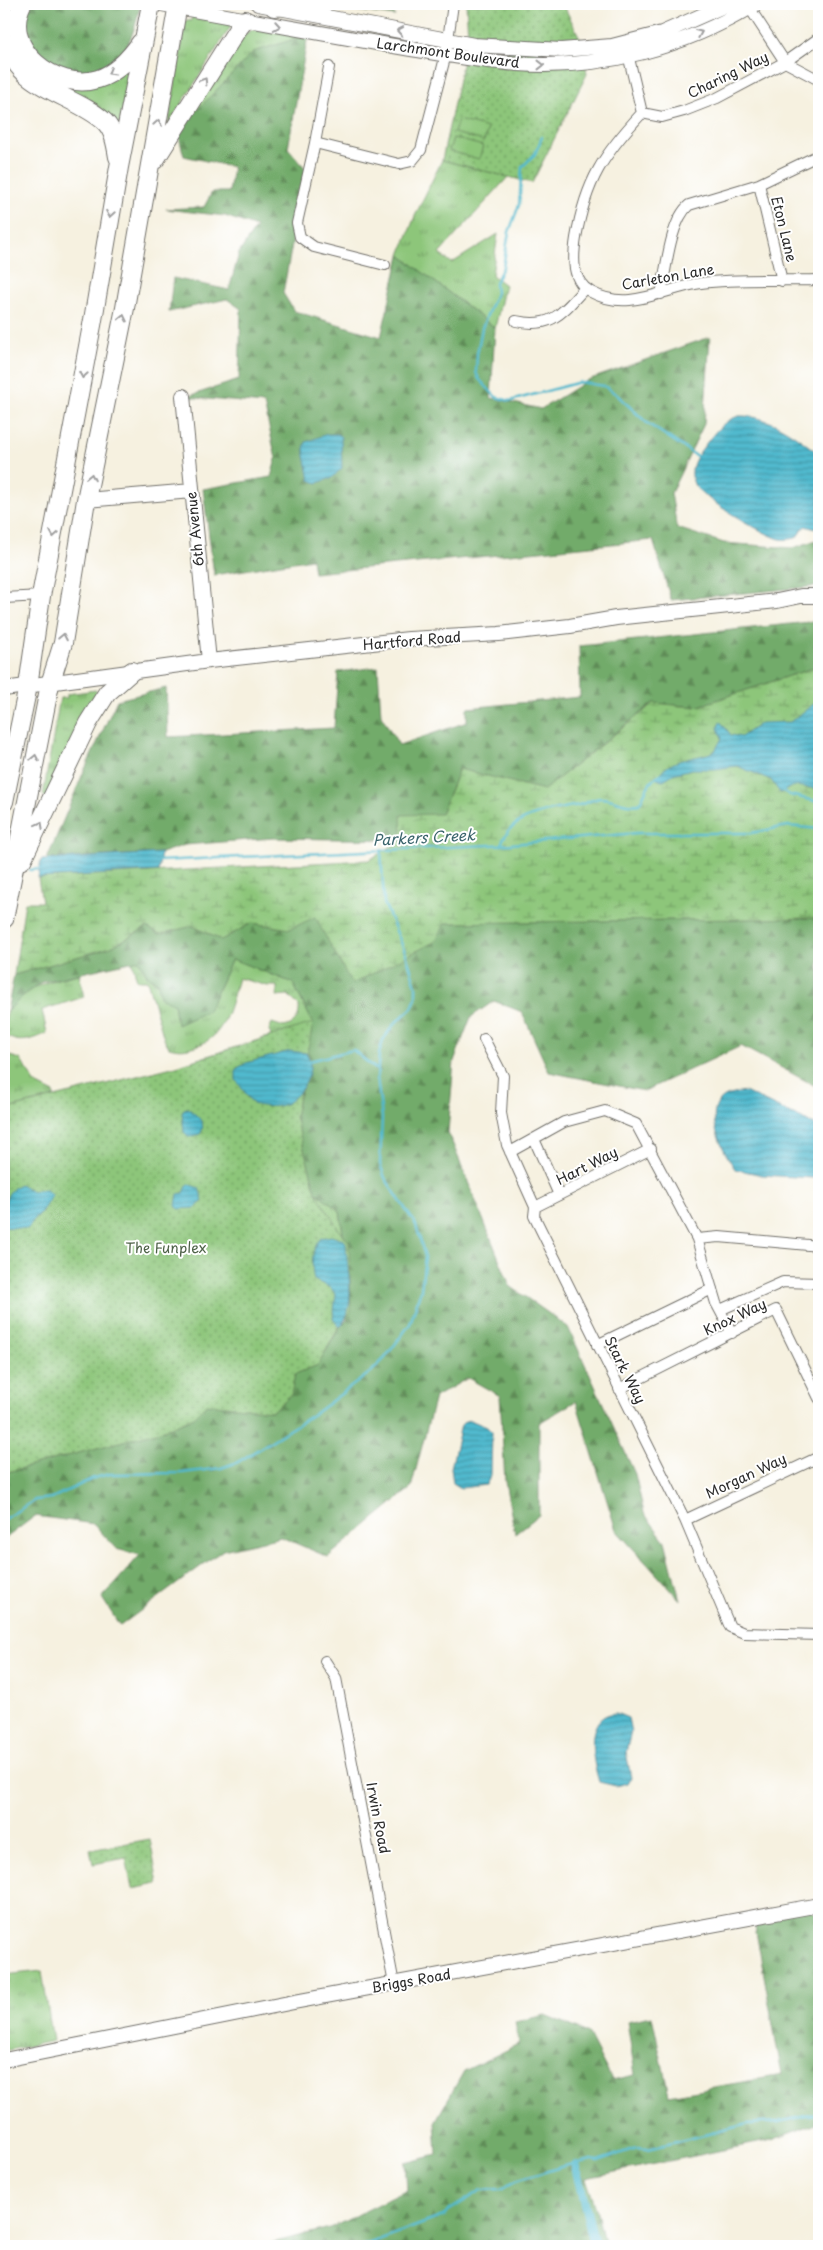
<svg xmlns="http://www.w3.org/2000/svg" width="823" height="2250" font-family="'Playpen Sans',sans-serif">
	<defs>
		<pattern id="grass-tufts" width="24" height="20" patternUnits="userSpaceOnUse" patternTransform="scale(1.25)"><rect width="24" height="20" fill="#8dc67a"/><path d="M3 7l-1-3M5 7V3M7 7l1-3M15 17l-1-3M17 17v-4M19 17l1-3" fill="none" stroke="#73a164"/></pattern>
		<pattern id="forest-firs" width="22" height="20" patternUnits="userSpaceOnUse" patternTransform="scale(1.25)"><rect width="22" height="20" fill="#72ab6a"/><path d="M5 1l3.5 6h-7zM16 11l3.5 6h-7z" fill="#5e8b57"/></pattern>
		<pattern id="wetland-marsh" width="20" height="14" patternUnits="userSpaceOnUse" patternTransform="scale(1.25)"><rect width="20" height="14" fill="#8dc67a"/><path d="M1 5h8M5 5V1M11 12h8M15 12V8" fill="none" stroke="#73a164"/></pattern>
		<pattern id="park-dots" width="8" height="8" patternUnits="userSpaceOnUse" patternTransform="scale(1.25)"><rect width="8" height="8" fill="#8dc67a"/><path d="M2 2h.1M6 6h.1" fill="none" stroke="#73a164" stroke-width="1.8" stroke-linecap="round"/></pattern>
		<pattern id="water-rules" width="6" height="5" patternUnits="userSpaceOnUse" patternTransform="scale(1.25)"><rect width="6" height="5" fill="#51b9ce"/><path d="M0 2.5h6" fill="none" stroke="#4397a7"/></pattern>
	</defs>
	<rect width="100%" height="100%" fill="#fff"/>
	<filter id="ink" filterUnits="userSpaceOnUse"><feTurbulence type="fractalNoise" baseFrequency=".02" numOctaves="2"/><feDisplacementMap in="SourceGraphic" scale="10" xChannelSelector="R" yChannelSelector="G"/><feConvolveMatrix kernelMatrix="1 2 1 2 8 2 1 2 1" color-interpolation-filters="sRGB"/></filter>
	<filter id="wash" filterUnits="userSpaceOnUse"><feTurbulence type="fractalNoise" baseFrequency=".0096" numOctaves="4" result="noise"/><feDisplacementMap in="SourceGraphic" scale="20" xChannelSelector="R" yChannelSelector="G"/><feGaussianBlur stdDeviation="1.12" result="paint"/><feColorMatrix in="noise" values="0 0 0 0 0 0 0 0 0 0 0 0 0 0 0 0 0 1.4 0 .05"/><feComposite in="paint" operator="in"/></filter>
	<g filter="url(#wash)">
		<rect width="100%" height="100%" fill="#f6f1e0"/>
		<path fill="url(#grass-tufts)" stroke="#5c7852" d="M192 16 233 23 168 125 186 20 191 21Z
			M257 28 308 35 180 128 246 33Z
			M131 67 118 134 105 115 66 88Z
			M442 160 508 177 439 254 452 263 498 234 492 275 505 285 495 328 400 255 415 216Z
			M96 690 97 693 47 798 43 795 60 698H67V694Z
			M232 959 293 983 313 1023 296 1095 302 1088 295 1117 316 1191 340 1211 344 1240 334 1322 340 1327 318 1365 182 1064 271 1036 269 1030 272 1023 284 1027C295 1025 300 1017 299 1006L288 995 277 996V986H268L238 978C230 1005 226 1037 196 1046 186 1049 180 1050 169 1047L164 1039 147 980H137L132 961 139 960 148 977 208 1011Z
			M79 974 84 997 42 1010 47 1033C33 1040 15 1046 4 1033 5 1027 5 1016 8 1011 24 986 52 980 79 974Z
			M10 1056 20 1059 36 1084 54 1093V1097L11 1108 4 1127V1057Z
			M42 1971 53 2041 4 2051V1975Z"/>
		<path fill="url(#forest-firs)" stroke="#4e6b4a" d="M31 4H129L140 6C132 49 112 83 62 75 53 73 43 65 35 60L21 19Z
			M327 4H389L395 16 325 6Z
			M308 35 288 148 306 169 283 293 294 311 381 337 400 255 495 328 491 398 541 409 588 380 710 337 704 424 671 493 677 528 724 543 793 548 819 539V586L671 600 653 540 314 573 312 559 214 575 203 489 271 477 276 459 264 404 186 397 239 380 241 309 227 299 169 312 173 278 229 290 239 253 256 227 225 216 166 209 204 207 212 192H229L233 167 184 156 180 141V128L253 52Z
			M819 621V666L696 707 653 703 544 790 459 769 441 814 402 840 273 838 185 845 161 853 47 859 84 771 117 700 166 688 168 737 334 728 338 672 378 667 381 715 399 745 467 722V708L580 697 579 646Z
			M315 916 445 923 819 918V1088L741 1046 644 1091 549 1072 522 1012 494 1001 471 1017 454 1061 448 1132 510 1286 568 1327 635 1474 644 1513 665 1541 680 1600 616 1530 576 1401 539 1423V1515L515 1534 505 1482 500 1396 468 1378 435 1397 411 1488 328 1557 281 1537 223 1550 120 1626 102 1598 140 1555 116 1549 94 1524 35 1516 6 1538 4 1546V1473L164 1430 194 1417 207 1404 272 1411 291 1395 295 1374 318 1365 340 1327 347 1320 344 1240 340 1211 316 1192 295 1117 299 1097 305 1080 306 1053 313 1023 293 983 232 959 208 1011 177 1025 174 1004 160 997 158 982 148 977 139 960 42 982 25 994 7 1012 14 975 111 947 147 927 159 934 193 926 221 940 252 923 290 929Z
			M819 1903V2122L772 2140 586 2178 596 2208 605 2246H260L333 2227 407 2190 405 2163 437 2155 435 2122 464 2071 519 2044 515 2022 545 2015 588 2033 612 2080 635 2075 627 2021 652 2016 669 2095 782 2075 753 1915Z"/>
		<path fill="url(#wetland-marsh)" stroke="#5c7852" d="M819 666V918L445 923 436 941 352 984 315 917 290 929 252 923 221 940 193 926 159 934 147 927 111 947 14 975 25 902H42L38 878 369 860 402 840 401 815 441 814 459 769 544 790 654 703 696 707Z"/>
		<path fill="url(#park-dots)" stroke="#5c7852" d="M466 4H563L582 42 587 74 532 183 442 160 468 36Z
			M313 1023 295 1117 316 1192 337 1227 349 1242 351 1311 338 1329 318 1365 295 1374 291 1395 272 1411 207 1404 194 1417 164 1430 4 1473V1110L176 1066Z
			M150 1839 158 1884 132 1889 126 1858 93 1864 90 1850Z"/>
		<path fill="#8dc67a" stroke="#5c7852" d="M458 120 488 128 484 141 454 133Z
			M453 138 483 146 479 159 449 151Z"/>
		<path fill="url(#water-rules)" stroke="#3e727c" d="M739 416C770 415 796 436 819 454V530L805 526 796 538C791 539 785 540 780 539 766 536 698 496 694 484 688 468 696 457 705 445 714 433 724 420 739 416Z
			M327 434H338L341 437 342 468 332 478 317 483 310 480 305 456 304 448 306 442Z
			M819 700V789L794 786 780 793 771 780 737 766 715 769H692L673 774 662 781 657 779C668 756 697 760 715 751L722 738 718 728 720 721 731 735 741 737 761 723 790 722Z
			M161 853 158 871 38 878 41 860Z
			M290 1051 306 1053C318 1068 302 1094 287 1103 279 1108 262 1107 253 1104L236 1080V1069L246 1063Z
			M745 1092 819 1127V1174L813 1178 762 1175 735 1169C724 1152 698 1107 729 1095 734 1094 740 1093 745 1092Z
			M188 1108C196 1115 208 1123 200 1134L189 1137 184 1132 182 1113 184 1109Z
			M20 1184 32 1191 45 1189 52 1195 38 1217 36 1216 28 1229 4 1227C4 1210 2 1193 20 1184Z
			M188 1184 199 1188 203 1201 195 1208 178 1209 176 1205 178 1194 184 1193Z
			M331 1236 344 1240 346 1243C346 1267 358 1307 340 1327L333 1319 336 1295 331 1288 314 1280C311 1266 311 1249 321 1238Z
			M470 1420 487 1427 492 1432 491 1475 486 1485 461 1488 453 1483 451 1468 461 1425 465 1421Z
			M616 1713 628 1718 631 1732 626 1752 631 1778 628 1783 616 1786 599 1782C592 1759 583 1715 616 1713Z"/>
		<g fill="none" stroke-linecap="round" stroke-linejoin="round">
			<path stroke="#51b9ce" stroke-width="2.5" d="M542 137 535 154 522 167 519 205 509 232 503 267 495 283 496 293 482 328 477 354 476 372 479 379 496 397 510 401 580 382 604 386 616 394 647 423 698 457
				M783 791 790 795 819 802
				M501 845C510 814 553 810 579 805 587 803 594 798 601 798 615 798 624 807 639 804 646 793 648 780 661 774
				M158 861 511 844 637 833H751L788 826 819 829
				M30 870 40 869
				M309 1061 353 1050 378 1071
				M4 1519 35 1500 52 1498 94 1478 110 1474 182 1473 221 1468 238 1462 314 1414 371 1372 385 1358 410 1324 421 1290 425 1257 416 1225 385 1178 380 1164 382 1117 377 1078 379 1054 383 1040 394 1024 412 1008 416 998V986L406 954 384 903 381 850
				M362 2246 446 2215 450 2210 482 2190 501 2189 516 2181 564 2166 591 2160 598 2161 636 2148 648 2149 748 2124 779 2122 819 2113"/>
			<path stroke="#51b9ce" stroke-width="9" d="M575 2165 595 2246"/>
		</g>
	</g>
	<g filter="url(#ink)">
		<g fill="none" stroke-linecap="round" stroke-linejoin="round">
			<defs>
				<path id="street" d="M747 4 785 62 819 80
					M627 50 642 113
					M329 67 315 143 399 164 412 161 421 150 446 54 453 4
					M642 113C604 154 586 180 576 238 573 257 571 281 591 292 629 313 664 288 701 283 740 278 780 281 819 280
					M642 113 662 117 684 111 717 98 785 62 819 38
					M315 143 297 223 300 237 314 247 385 265
					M759 184 782 281
					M661 294C666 270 670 221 689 205L759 184 819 155
					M516 321C552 329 562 313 585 288
					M4 598 41 596
					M484 1039 503 1076 501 1113 507 1145 535 1207 534 1216 685 1520 730 1627 744 1633 819 1635
					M534 1139 559 1195
					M510 1152 564 1122 605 1111 636 1124 697 1239 716 1303 732 1333
					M535 1207 651 1149
					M697 1239 719 1237 819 1246
					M720 1310 783 1282 819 1283
					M597 1345 712 1289
					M619 1389 776 1310 819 1398
					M685 1520 819 1457
					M325 1661 336 1678 394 1984"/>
				<path id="secondary" d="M161 4C237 18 312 32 388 45 431 52 474 61 518 64 602 70 685 47 756 4
					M258 4 474 45 561 50 612 46 662 33 728 4
					M183 396 209 661
					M86 500 192 491
					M4 689 209 661 409 639 499 634 570 626 616 618 777 601 801 596H819
					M4 2060 294 2002 819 1905"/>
				<path id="highway" d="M22 4C0 49 56 92 98 79 117 73 130 58 141 42
					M274 7 304 4
					M8 44C17 88 76 95 105 122 114 131 116 145 118 157
					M155 160 237 30 245 20
					M4 802 28 686 41 596 93 320 119 167 151 4
					M22 860 88 723 107 693 132 671
					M4 919 50 684 63 643 86 500 125 308 178 4"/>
			</defs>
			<use href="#street" stroke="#72706a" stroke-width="12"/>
			<use href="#secondary" stroke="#72706a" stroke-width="16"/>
			<use href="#highway" stroke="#72706a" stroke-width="20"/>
			<use href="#street" stroke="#fff" stroke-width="10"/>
			<use href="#secondary" stroke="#fff" stroke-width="14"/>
			<use href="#highway" stroke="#fff" stroke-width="18"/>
		</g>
		<defs><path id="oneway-chevron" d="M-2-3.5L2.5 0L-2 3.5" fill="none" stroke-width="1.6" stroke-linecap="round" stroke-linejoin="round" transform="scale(1.25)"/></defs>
		<g stroke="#a0a0a0">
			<use href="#oneway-chevron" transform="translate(277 26) rotate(10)"/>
			<use href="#oneway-chevron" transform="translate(400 31) rotate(-170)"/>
			<use href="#oneway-chevron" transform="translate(699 33) rotate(-23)"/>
			<use href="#oneway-chevron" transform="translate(541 65)"/>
			<use href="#oneway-chevron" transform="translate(111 72) rotate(150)"/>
			<use href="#oneway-chevron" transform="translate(204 81) rotate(-58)"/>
			<use href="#oneway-chevron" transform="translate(158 123) rotate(-80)"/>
			<use href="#oneway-chevron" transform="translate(110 214) rotate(100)"/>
			<use href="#oneway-chevron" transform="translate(123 318) rotate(-78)"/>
			<use href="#oneway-chevron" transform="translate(83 375) rotate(100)"/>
			<use href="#oneway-chevron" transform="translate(91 477) rotate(-79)"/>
			<use href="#oneway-chevron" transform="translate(54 534) rotate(100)"/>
			<use href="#oneway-chevron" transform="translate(63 637) rotate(-79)"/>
			<use href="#oneway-chevron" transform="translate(35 758) rotate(-79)"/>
			<use href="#oneway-chevron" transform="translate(40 825) rotate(-62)"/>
		</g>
	</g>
	<g text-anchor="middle" stroke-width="4" stroke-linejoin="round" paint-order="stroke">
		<g font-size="14" fill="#2b2b2b" stroke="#fff">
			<text transform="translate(448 53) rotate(8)" y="5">Larchmont Boulevard</text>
			<text transform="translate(728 75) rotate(-26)" y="5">Charing Way</text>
			<text transform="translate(784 229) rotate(76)" y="5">Eton Lane</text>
			<text transform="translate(668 277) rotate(-10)" y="5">Carleton Lane</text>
			<text transform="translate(195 529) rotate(-96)" y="5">6th Avenue</text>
			<text transform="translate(412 641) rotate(-5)" y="5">Hartford Road</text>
			<text transform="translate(587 1166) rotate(-27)" y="5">Hart Way</text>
			<text transform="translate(735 1317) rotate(-25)" y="5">Knox Way</text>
			<text transform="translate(625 1370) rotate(63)" y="5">Stark Way</text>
			<text transform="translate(746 1476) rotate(-25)" y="5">Morgan Way</text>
			<text transform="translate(378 1818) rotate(79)" y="5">Irwin Road</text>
			<text transform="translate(411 1981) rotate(-10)" y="5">Briggs Road</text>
		</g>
		<g font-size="14" fill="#4d6147" stroke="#fff">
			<text x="166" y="1253">The Funplex</text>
		</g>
		<g font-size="15" font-style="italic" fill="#3a646c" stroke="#fff">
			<text transform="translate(424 838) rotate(-3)" y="5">Parkers Creek</text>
		</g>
	</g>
	<rect width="823" height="2250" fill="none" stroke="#fff" stroke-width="20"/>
</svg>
